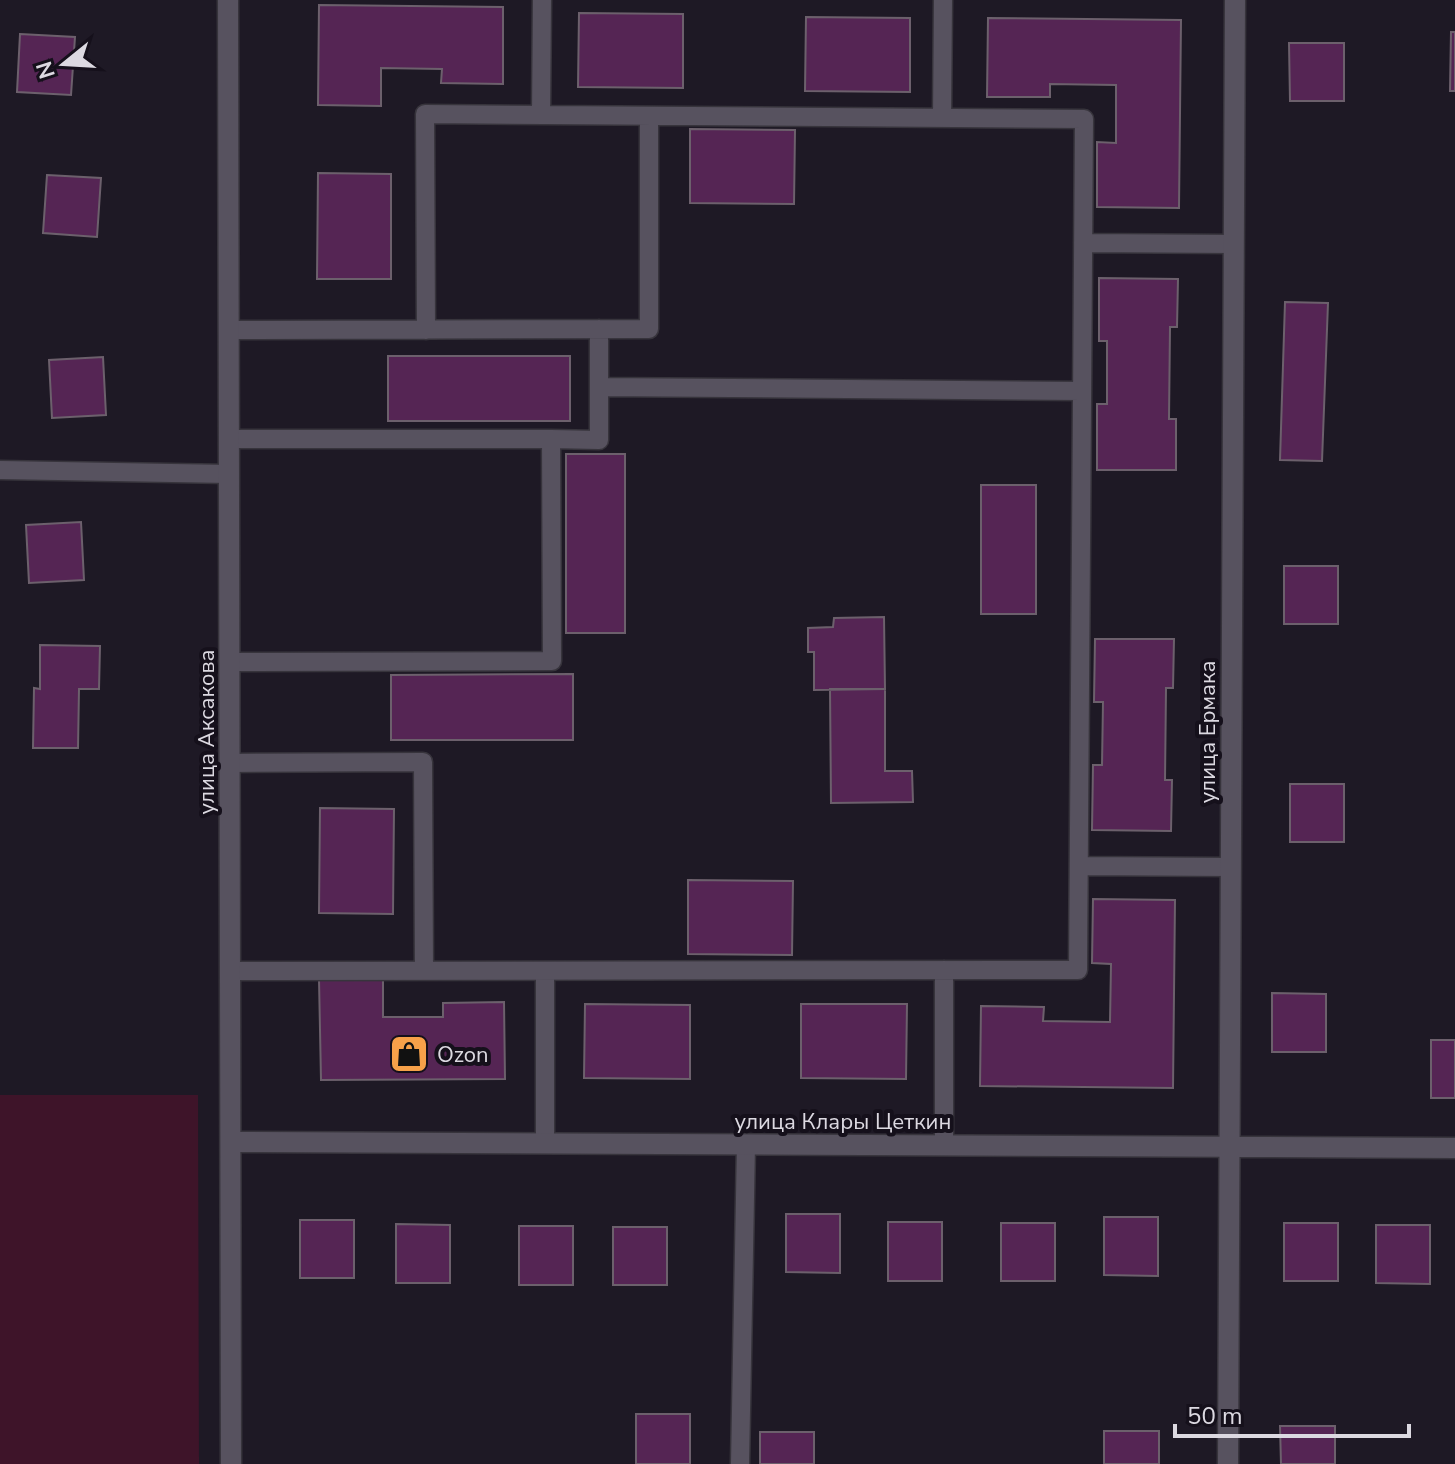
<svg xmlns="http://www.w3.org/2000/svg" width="1455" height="1464" font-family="'Nunito Sans',sans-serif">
	<rect width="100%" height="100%" fill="#1e1925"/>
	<path fill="#3e1429" d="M0 1095H198L199 1464H0Z"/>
	<path fill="#552554" stroke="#6c606c" stroke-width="2" d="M319 5 503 7V84L441 83 442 69 381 68V106L318 105Z
		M579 13 683 14V88L578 87Z
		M806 17 910 18V92L805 91Z
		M988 18 1181 20 1179 208 1097 207V142L1116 143V85L1050 84V97H987Z
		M1451 32H1455V91H1450Z
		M20 34 75 37 71 95 17 92Z
		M1289 43H1344V101H1290Z
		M690 129 795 130 794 204 690 203Z
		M318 173 391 174V279H317Z
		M47 175 101 178 97 237 43 233Z
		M1099 278 1178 279 1177 327H1170L1169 419H1176V470H1097V404H1107V341H1099Z
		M1285 302 1328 303 1322 461 1280 460Z
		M388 356H570V421H388Z
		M103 357 106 415 52 418 49 360Z
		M566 454H625V633H566Z
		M981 485H1036V614H981Z
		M81 522 84 580 29 583 26 525Z
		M1284 566H1338V624H1284Z
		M884 617 885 689 814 690V652H808V628L833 627 834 618Z
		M1095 639H1174L1173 688H1166L1165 780H1172L1171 831 1092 830 1093 765H1102L1103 702H1094Z
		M40 645 100 646 99 689H79L78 748H33L34 688 40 689Z
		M573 674V740H391V675Z
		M830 689H885V771H912L913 802 831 803Z
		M1290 784H1344V842H1290Z
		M320 808 394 809 393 914 319 913Z
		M688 880 793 881 792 955 688 954Z
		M1093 899 1175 900 1173 1088 980 1086 981 1006 1044 1007 1043 1021 1110 1022 1111 964 1092 963Z
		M319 979H383V1017H443V1003L504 1002 505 1079 321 1080Z
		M1272 993 1326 994V1052H1272Z
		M585 1004 690 1005V1079L584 1078Z
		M801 1004H907L906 1079 801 1078Z
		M1431 1040H1455V1098H1431Z
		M786 1214H840V1273L786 1272Z
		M1104 1217H1158V1276L1104 1275Z
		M300 1220H354V1278H300Z
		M888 1222H942V1281H888Z
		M1001 1223H1055V1281H1001Z
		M1284 1223H1338V1281H1284Z
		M396 1224 450 1225V1283H396Z
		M1376 1225H1430V1284L1376 1283Z
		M519 1226H573V1285H519Z
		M613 1227H667V1285H613Z
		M636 1414H690V1464H636Z
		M1280 1426H1335V1464H1281Z
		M1104 1431H1159V1464H1104Z
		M760 1432H814V1464H760Z"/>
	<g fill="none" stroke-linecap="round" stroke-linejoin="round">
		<defs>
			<path id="service" d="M541 115 542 0
				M942 118 943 0
				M1083 243 1234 244
				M229 330 649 329V116
				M600 387 1082 391
				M229 439H551L552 661 229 662
				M551 439 599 440V329
				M0 470 229 474
				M229 763 423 762 424 971
				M1079 866 1231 867
				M944 970V1145
				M230 971 1078 970 1084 119 425 114 426 330
				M545 1143V971
				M740 1464 746 1144"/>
			<path id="minor" d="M228 0 231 1464
				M231 1142 1455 1148
				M1228 1464 1235 0"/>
		</defs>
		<use href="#service" stroke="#37343c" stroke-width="21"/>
		<use href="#minor" stroke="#37343c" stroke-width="23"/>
		<use href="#service" stroke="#57525f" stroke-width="18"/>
		<use href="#minor" stroke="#57525f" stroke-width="20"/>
	</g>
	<defs>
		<symbol id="shop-square" viewBox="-11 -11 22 22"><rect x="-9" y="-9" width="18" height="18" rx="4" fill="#f7a149" stroke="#15101b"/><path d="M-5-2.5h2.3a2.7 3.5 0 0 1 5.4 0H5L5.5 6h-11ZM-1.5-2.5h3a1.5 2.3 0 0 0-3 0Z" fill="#111"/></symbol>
	</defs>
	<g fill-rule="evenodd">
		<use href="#shop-square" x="387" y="1032" width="44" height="44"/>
	</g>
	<g text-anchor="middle" stroke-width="8" stroke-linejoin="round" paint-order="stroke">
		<g font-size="22" fill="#dcd9e1" stroke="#15101b">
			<text transform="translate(206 732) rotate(-90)" y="8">улица Аксакова</text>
			<text transform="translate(1207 732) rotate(-90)" y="8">улица Ермака</text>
			<text x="843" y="1129">улица Клары Цеткин</text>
		</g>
		<g font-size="22" fill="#dcd9e1" stroke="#15101b" text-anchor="start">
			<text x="437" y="1062">Ozon</text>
		</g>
	</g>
	<g transform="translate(64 64) rotate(252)" stroke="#15101b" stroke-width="6" paint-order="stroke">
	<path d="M0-6L14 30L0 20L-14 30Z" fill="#dcd9e1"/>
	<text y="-12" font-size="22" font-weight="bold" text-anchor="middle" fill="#dcd9e1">N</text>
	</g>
	<path d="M1175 1424v12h234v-12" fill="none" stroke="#dcd9e1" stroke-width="4"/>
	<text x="1187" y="1424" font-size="24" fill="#dcd9e1" stroke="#15101b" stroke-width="6" paint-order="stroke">50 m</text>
</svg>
